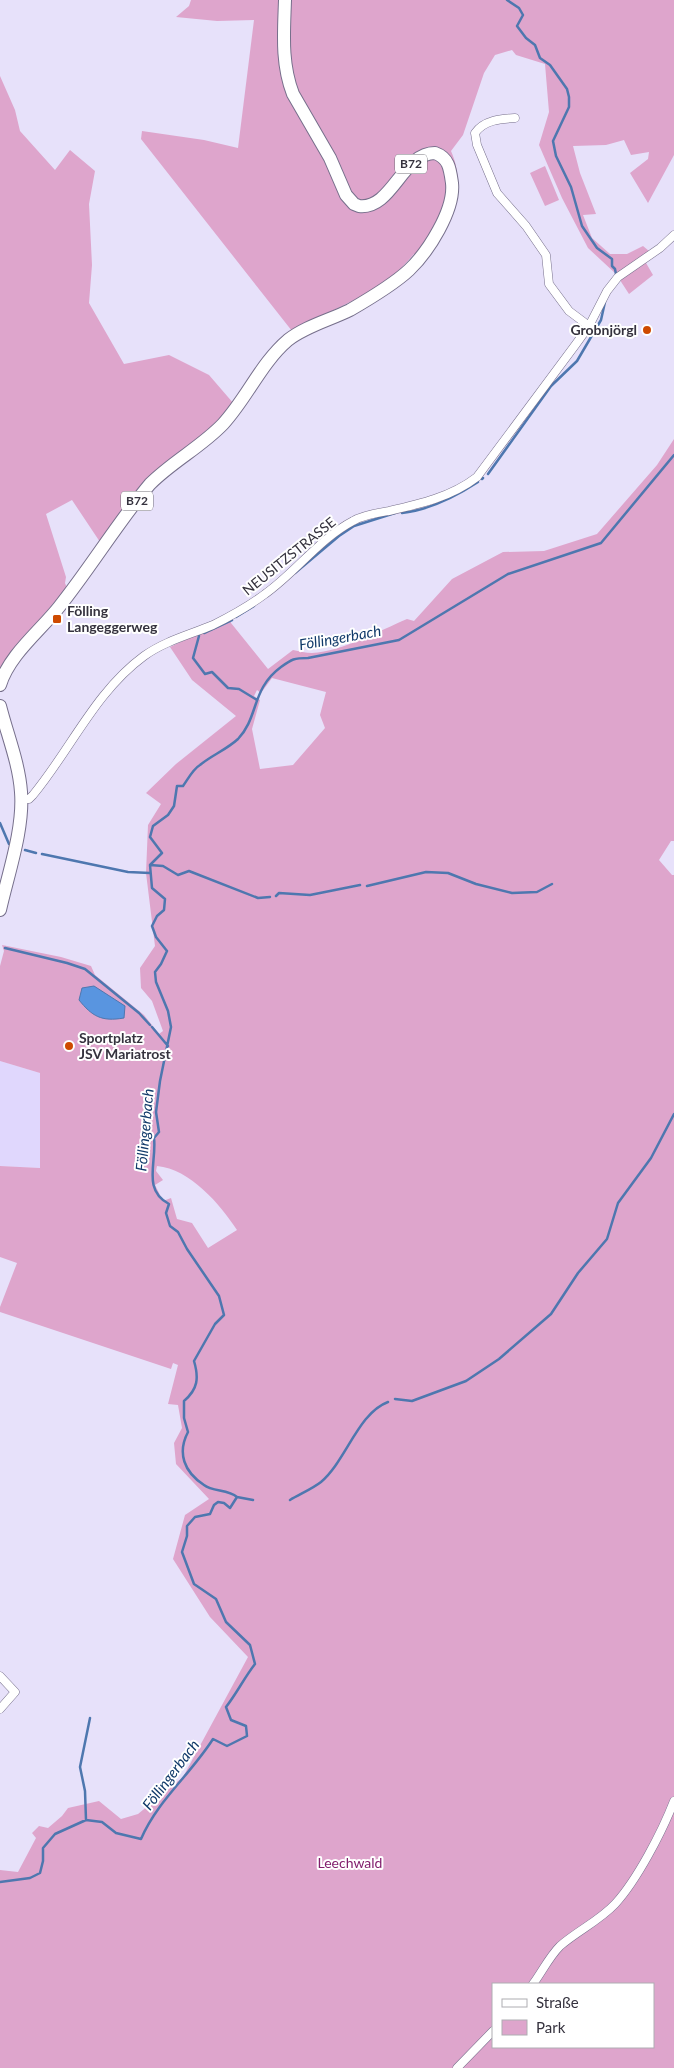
<svg xmlns="http://www.w3.org/2000/svg" width="674" height="2068" font-family="Lato,sans-serif">
	<rect width="100%" height="100%" fill="#e7e1fa"/>
	<path fill="#e0d7fd" d="M0 1061 40 1073V1168L0 1166Z"/>
	<path fill="#dea5cc" fill-rule="evenodd" d="M191 0H674V155L648 203 630 173 648 159 649 152 631 155 624 140 606 145 573 146 580 173 596 214 583 215 592 238 610 254H627L643 246 649 251 642 256 653 275 629 294 616 274 588 248 562 198 539 145 549 112 545 64 516 55 512 50 495 55 484 73 463 135 451 151C461 173 460 202 449 224 442 237 432 248 424 260L414 254 396 274 364 295 292 331 141 139 142 131 204 140 238 148 254 20 217 21 176 17 189 6Z
		M0 76 15 110 20 131 55 170 70 150 95 171 89 204 92 265 89 303 124 364 169 355 209 375 234 404 207 432 172 459 102 545 72 500 46 514 66 577 65 583 67 588 7 657 6 663 0 668Z
		M545 166 559 200 545 206 530 173Z
		M674 439V841H671L659 860 672 875H674V2068H0V1870L18 1872 36 1838 32 1833 39 1826 48 1828 62 1816 68 1808 99 1801 121 1819 138 1814 183 1777 248 1657 210 1617 173 1559 185 1515 209 1499 176 1464 174 1443 182 1428 178 1405 168 1404 178 1365 173 1363 171 1369 0 1312V1307L17 1263 0 1257V1166L40 1168V1073L0 1061V966L4 951 2 945 61 957 91 966 95 975 144 1015 159 1034 163 1031 152 1001 141 988 140 968 155 946 146 873 148 825 161 804 146 793 176 764 236 716 192 680 170 647 231 618V623L268 669 293 650C299 651 306 653 312 653 343 651 379 631 407 619L414 621 452 579 503 552 544 551 597 534 657 465ZM272 678 326 692 320 715 325 728 293 765 260 769 252 729 260 700 254 696 257 690 261 693ZM157 1166C190 1169 220 1204 237 1230L208 1248 192 1223 177 1219 171 1198 163 1201 155 1185 163 1180 156 1171ZM493 1984H653V2047H493Z"/>
	<path fill="#5995e0" stroke="#4e77af" d="M94 986 125 1006 124 1018C101 1022 92 1016 79 1000L82 988Z"/>
	<g fill="none" stroke-linecap="round" stroke-linejoin="round">
		<path stroke="#4e77af" stroke-width="2.5" d="M507 0 519 8 523 15 517 26 526 38 535 45 540 58 550 65 567 89 569 97V107L553 141 556 156 571 187 582 226 597 248 612 259V266L615 269 616 274
			M488 474 551 386 577 361 601 320 605 302
			M482 479 483 478
			M402 513C430 510 455 497 478 482
			M295 573 339 536 354 526 395 513
			M236 617 254 606
			M204 633 232 620
			M199 636 193 658 205 674 212 672 228 688 239 689 257 700
			M0 823 9 844
			M25 850 36 853
			M42 854 128 872 150 873
			M150 865 163 866 178 875 189 871 258 898 270 897
			M367 886 426 872 448 873 476 884 512 893 537 892 552 884
			M276 896 279 893 310 895 360 885
			M5 948 67 963 85 969 139 1013 150 1025
			M152 1027 168 1046
			M395 1399 412 1401 466 1381 499 1359 551 1314 578 1273 607 1239 618 1203 651 1158 674 1114
			M237 1497 253 1500
			M290 1500C300 1494 312 1489 321 1482 346 1461 358 1413 388 1402
			M86 1820 85 1791 80 1767 90 1718
			M0 1882 30 1878 40 1873 43 1861V1848L55 1834 86 1820 102 1822 116 1833 141 1839C158 1800 190 1775 213 1739L227 1746 247 1736 246 1726 231 1720 226 1707C237 1693 244 1678 255 1664L250 1645 226 1622 216 1599 194 1584 182 1552 187 1536V1526L195 1517 210 1514 214 1505 218 1502 224 1503 230 1508 237 1497C228 1489 213 1492 204 1485 184 1472 177 1453 188 1432L184 1418V1401C198 1389 199 1378 194 1361L215 1324 224 1315 219 1296 187 1249 178 1232 170 1226 166 1213 169 1204C142 1190 157 1162 154 1138L159 1132 156 1112 160 1081 171 1027 168 1011 156 982 155 972 161 964 167 951 156 937 152 926 157 916 164 910 165 899 152 888 150 865 162 853 150 837 153 826 168 815 174 806 177 786H183C188 779 193 769 200 765 212 755 226 750 238 739 259 717 251 689 281 667 292 659 294 658 308 658L399 640 508 574 601 543 674 455"/>
		<defs>
			<path id="minor" d="M515 118C500 119 484 120 475 133L477 145 497 193 526 226 546 255 549 284 569 311 589 326
				M22 799H29L33 795C71 749 95 692 144 656 165 641 189 635 213 625 231 616 249 606 265 594 296 572 319 539 353 521 363 515 377 513 389 511 420 504 451 497 477 477L576 344 589 326 607 291 618 277 660 248 674 235
				M0 1676 15 1692 0 1709
				M533 1984C542 1972 549 1957 560 1946 577 1931 599 1921 615 1904 637 1880 662 1832 674 1801
				M457 2068 493 2031"/>
			<path id="primary" d="M0 685C9 655 40 631 59 607 91 567 118 522 150 484 173 461 201 447 223 424 247 398 261 363 288 340 306 326 330 320 350 310 369 299 393 285 409 270 428 252 455 210 452 183 450 169 449 158 435 153 402 153 392 210 359 206L354 204 346 195 330 158 293 94C281 63 284 32 285 0
				M0 706C7 734 19 763 21 792 24 829 8 874 0 910"/>
		</defs>
		<use href="#minor" stroke="#766f8b" stroke-width="9"/>
		<use href="#primary" stroke="#766f8b" stroke-width="14"/>
		<use href="#minor" stroke="#fff" stroke-width="8"/>
		<use href="#primary" stroke="#fff" stroke-width="12"/>
	</g>
	<g fill="#ce4a00" stroke="#fff" stroke-width="2">
		<circle cx="647" cy="330" r="5"/>
		<rect x="52" y="614" width="10" height="10" rx="2.5"/>
		<circle cx="69" cy="1046" r="5"/>
	</g>
	<g text-anchor="middle" stroke-width="4" stroke-linejoin="round" paint-order="stroke">
		<g fill="#fff" stroke="#727078" stroke-width="1">
			<rect x="395" y="154.5" width="32" height="19" rx="4"/>
			<rect x="121" y="491.5" width="32" height="19" rx="4"/>
		</g>
		<g font-size="12" font-weight="bold" fill="#35323e">
			<text x="411" y="168">B72</text>
			<text x="137" y="505">B72</text>
		</g>
		<g font-size="14" font-weight="bold" fill="#35323e" stroke="#fff" text-anchor="start">
			<text x="637" y="335" text-anchor="end">Grobnjörgl</text>
			<text x="67" y="616">Fölling<tspan x="67" dy="16">Langeggerweg</tspan></text>
			<text x="79" y="1043">Sportplatz<tspan x="79" dy="16">JSV Mariatrost</tspan></text>
		</g>
		<g font-size="14" fill="#35323e" stroke="#fff">
			<text transform="translate(289 556) rotate(-39)" y="5">NEUSITZSTRASSE</text>
		</g>
		<g font-size="14" fill="#821f6d" stroke="#fff">
			<text x="350" y="1868">Leechwald</text>
		</g>
		<g font-size="15" font-style="italic" fill="#113a6a" stroke="#fff">
			<text transform="translate(340 638) rotate(-10)" y="5">Föllingerbach</text>
			<text transform="translate(145 1130) rotate(-85)" y="5">Föllingerbach</text>
			<text transform="translate(171 1775) rotate(-53)" y="5">Föllingerbach</text>
		</g>
	</g>
	<rect x="492" y="1983" width="162" height="65" fill="#ffffff" stroke="#aeadb2"/>
	<rect x="502" y="1999" width="25" height="8" fill="#ffffff" stroke="#aeadb2"/>
	<text x="536" y="2008" font-size="15" fill="#35323e">Straße</text>
	<rect x="502" y="2020" width="25" height="15" fill="#dea5cc" stroke="#aeadb2"/>
	<text x="536" y="2033" font-size="15" fill="#35323e">Park</text>
</svg>
